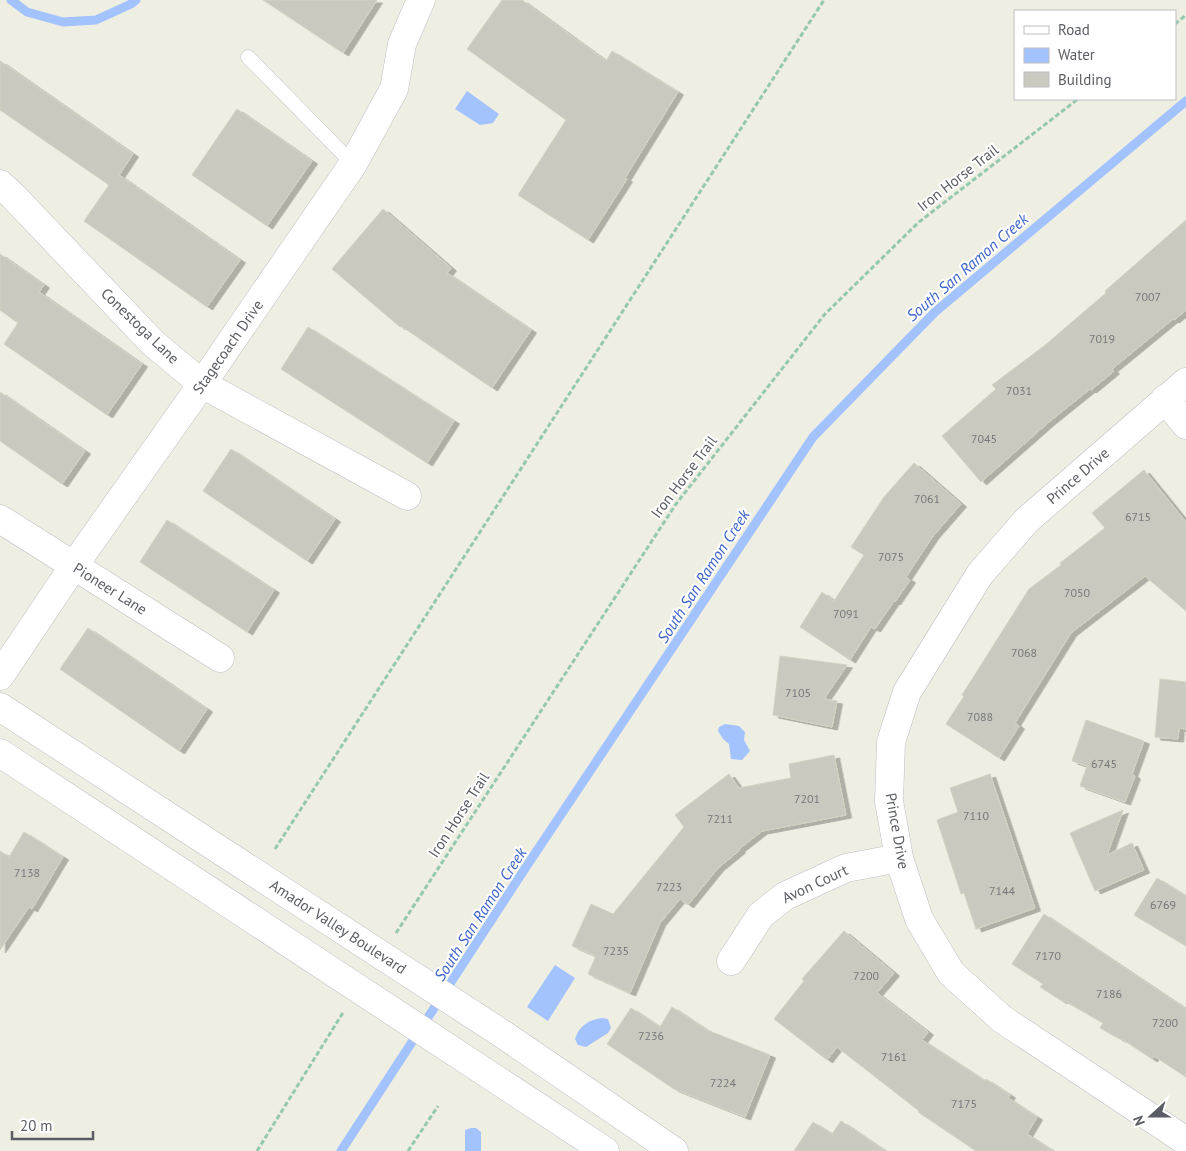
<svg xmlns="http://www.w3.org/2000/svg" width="1186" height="1151" font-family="'PT Sans',sans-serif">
	<defs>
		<filter id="shadow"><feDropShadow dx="5.5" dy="3" stdDeviation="0" flood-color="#0004"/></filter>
	</defs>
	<rect width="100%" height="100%" fill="#efeee2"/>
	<path fill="#a2c3ff" d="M467 91 499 114 493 123 480 125 455 109Z
		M725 724 739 726 745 732 744 740 750 751 742 760 731 759 729 744 723 739 718 731 719 727Z
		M555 965 575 978 548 1021 527 1007Z
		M602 1018 608 1019 611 1028 608 1033 586 1047 578 1045 575 1039C579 1026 588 1020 602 1018Z
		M471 1128H476L481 1132V1151H465V1130Z"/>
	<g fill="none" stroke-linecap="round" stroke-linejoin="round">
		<path stroke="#a2c3ff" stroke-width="9" d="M11 0 27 12 63 22 96 20 131 4 136 0
			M341 1151 524 870 813 437 935 312 1186 101"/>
	</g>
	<path fill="#c9c9bf" stroke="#d4d2c0" filter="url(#shadow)" d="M263 0H377L343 53Z
		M502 0H522L606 61 612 51 678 92 625 178 627 179 588 240 518 195 566 120 467 49Z
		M0 61 133 154 119 175 240 260 207 307 84 221 109 185 0 110Z
		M237 109 312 161 267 226 192 175Z
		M383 209 451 268 447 273 531 330 492 388 401 326 400 327 332 269Z
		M1186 220V310L1174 320 1173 319 1112 369 1114 371 1091 390 1090 389 1049 422 981 482 942 436 996 389 992 385 1044 346 1106 293 1105 291Z
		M0 254 44 285 39 292 142 364 107 415 4 344 18 323 0 310Z
		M308 327 454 421 427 463 281 369Z
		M0 392 85 451 62 484 0 441Z
		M231 449 335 519 307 561 203 491Z
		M914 463 961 504 933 536 906 577 910 580 895 602 894 601 875 629 871 627 850 660 800 627 822 592 834 601 864 555 851 547 884 497Z
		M1144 470 1186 522V611L1145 576 1071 633 1015 723 1019 726 999 758 946 724 964 696 962 695 1029 589 1061 565 1060 563 1105 528 1092 513Z
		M167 520 274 590 247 632 140 562Z
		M88 628 207 709 179 751 60 669Z
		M780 656 847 665 824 699 837 701 832 727 773 715Z
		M1160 679 1186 682V729L1179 728 1178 739 1155 737Z
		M1086 720 1144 741 1132 774 1135 776 1125 802 1080 786 1087 766 1072 761Z
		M834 755 846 815 762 831 739 849 740 850 718 868 688 905 680 899 660 923 630 993 588 974 596 956 572 946 591 904 613 914 684 827 675 815 729 774 739 788 791 778 789 764Z
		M990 774 1035 908 976 929 964 893 961 894 937 820 958 812 950 788Z
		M1123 810 1107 855 1132 843 1144 870 1095 891 1070 833Z
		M24 832 63 857 32 909 29 907 0 950V851L9 857Z
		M1157 878 1186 896V946L1134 915Z
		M1044 914 1186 1009V1077L1154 1056 1152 1059 1122 1039V1040L1100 1028 1103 1023 1063 1000 1062 1001 1040 987 1043 984 1012 964Z
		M844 931 894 973 877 993 928 1032 922 1040 985 1081 986 1079 1010 1095 1008 1098 1037 1117 1027 1134 1053 1151H976L918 1112 919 1111 837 1047 827 1060 774 1019 804 981 802 979Z
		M672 1007 707 1030 770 1055 745 1117 674 1089 607 1044 631 1008 660 1027Z
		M841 1121 885 1151H794L813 1122 832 1134Z"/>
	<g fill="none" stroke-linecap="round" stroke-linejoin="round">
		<defs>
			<path id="lane" d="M248 57 353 164"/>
			<path id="street" d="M0 184 13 196 153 343 202 384 407 496
				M1186 382 1027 520 980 574 907 692 891 742 889 801 899 858 919 919 951 973 1002 1019 1186 1141
				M1165 399 1186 425
				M0 519 220 658
				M0 676 73 567 202 384 353 164 394 89 402 44 421 0
				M731 961 761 915 785 896 846 868 899 858"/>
			<path id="secondary" d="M0 707 501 1033 674 1151
				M0 753 605 1151"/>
		</defs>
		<use href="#lane" stroke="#bdbec5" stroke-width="15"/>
		<use href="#street" stroke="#bdbec5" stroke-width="29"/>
		<use href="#secondary" stroke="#bdbfc7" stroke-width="29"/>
		<path stroke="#95c9af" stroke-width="3" stroke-dasharray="5 2.5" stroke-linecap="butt" d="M1175 24 1186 15
			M275 849 824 0
			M396 933 676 504 825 314 919 222 1078 99
			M257 1151 344 1011
			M408 1151 438 1106"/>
		<use href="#lane" stroke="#fff" stroke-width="14"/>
		<use href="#street" stroke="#fff" stroke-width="28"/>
		<use href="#secondary" stroke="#fff" stroke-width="28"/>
	</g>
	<g text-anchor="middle" stroke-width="4" stroke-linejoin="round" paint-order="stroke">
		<g font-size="12" fill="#76787b">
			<text x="1148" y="301">7007</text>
			<text x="1102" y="343">7019</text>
			<text x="1019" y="395">7031</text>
			<text x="984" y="443">7045</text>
			<text x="927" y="503">7061</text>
			<text x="1138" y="521">6715</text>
			<text x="891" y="561">7075</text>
			<text x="1077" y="597">7050</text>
			<text x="846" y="618">7091</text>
			<text x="1024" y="657">7068</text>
			<text x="798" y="697">7105</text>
			<text x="980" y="721">7088</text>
			<text x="1104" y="768">6745</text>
			<text x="807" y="803">7201</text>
			<text x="976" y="820">7110</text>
			<text x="720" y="823">7211</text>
			<text x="27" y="877">7138</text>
			<text x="669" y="891">7223</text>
			<text x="1002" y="895">7144</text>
			<text x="1163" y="909">6769</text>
			<text x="616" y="955">7235</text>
			<text x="1048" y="960">7170</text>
			<text x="866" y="980">7200</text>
			<text x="1109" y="998">7186</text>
			<text x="1165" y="1027">7200</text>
			<text x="651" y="1040">7236</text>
			<text x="894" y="1061">7161</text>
			<text x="723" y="1087">7224</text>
			<text x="964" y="1108">7175</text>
		</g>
		<g font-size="15" fill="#5b5d64" stroke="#fff">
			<text transform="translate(958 178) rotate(-38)" y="5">Iron Horse Trail</text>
			<text transform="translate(140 326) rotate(44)" y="5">Conestoga Lane</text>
			<text transform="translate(228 347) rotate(-55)" y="5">Stagecoach Drive</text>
			<text transform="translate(1078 476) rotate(-41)" y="5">Prince Drive</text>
			<text transform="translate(684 477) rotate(-53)" y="5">Iron Horse Trail</text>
			<text transform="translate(110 589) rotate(32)" y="5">Pioneer Lane</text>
			<text transform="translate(459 815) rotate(-57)" y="5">Iron Horse Trail</text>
			<text transform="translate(897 831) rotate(80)" y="5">Prince Drive</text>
			<text transform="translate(815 884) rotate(-25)" y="5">Avon Court</text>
			<text transform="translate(338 927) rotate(33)" y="5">Amador Valley Boulevard</text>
		</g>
		<g font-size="16" font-style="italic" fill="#3d64ca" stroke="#fff">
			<text transform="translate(967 267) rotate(-41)" y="6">South San Ramon Creek</text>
			<text transform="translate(703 576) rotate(-57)" y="6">South San Ramon Creek</text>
			<text transform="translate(480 914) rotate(-57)" y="6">South San Ramon Creek</text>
		</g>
	</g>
	<rect x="1014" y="10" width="162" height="90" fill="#ffffff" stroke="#bdbec1"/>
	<rect x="1024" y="26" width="25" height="8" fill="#ffffff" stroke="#bdbec1"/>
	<text x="1058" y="35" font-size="15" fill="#5b5d64">Road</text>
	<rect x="1024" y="48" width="25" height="15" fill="#a2c3ff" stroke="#bdbec1"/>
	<text x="1058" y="60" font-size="15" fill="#5b5d64">Water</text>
	<rect x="1024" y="72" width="25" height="15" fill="#c9c9bf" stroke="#bdbec1"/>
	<text x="1058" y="85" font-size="15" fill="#5b5d64">Building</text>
	<g transform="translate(1151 1116) rotate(249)" stroke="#ffffff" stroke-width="4" paint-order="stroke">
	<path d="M0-4L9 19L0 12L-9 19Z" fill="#5b5d64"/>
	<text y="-8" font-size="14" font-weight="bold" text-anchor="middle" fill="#5b5d64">N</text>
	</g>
	<path d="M12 1131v8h81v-8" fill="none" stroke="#5b5d64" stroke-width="2.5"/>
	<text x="20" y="1131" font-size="15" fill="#5b5d64" stroke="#ffffff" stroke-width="4" paint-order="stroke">20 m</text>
</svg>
